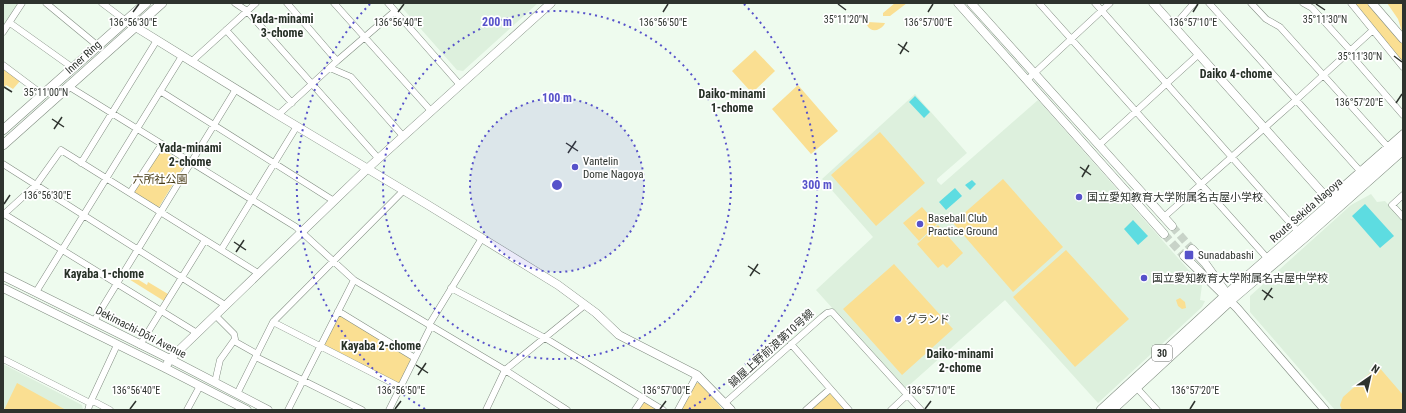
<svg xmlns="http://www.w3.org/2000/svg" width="1406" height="413" font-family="'Roboto Condensed','Noto Sans JP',sans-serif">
	<rect width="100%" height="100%" fill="#eefbee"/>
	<path fill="#ddf0dd" d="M3 3H20L3 27Z
		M398 3H538L463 71 457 70Z
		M915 94 967 153 937 179V181L941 185 1038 100 1202 285 1200 300 1205 301 1202 307 1098 403 1005 300 905 389 816 290 873 237 822 179Z
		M1371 194 1377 202 1385 201 1403 221V410H1335L1250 312V296L1351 205Z
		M3 364 82 405 83 410H3Z"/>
	<path fill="#fadf92" d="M895 3H907L890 16H883V13Z
		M1353 3H1369L1403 44V63Z
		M1387 3H1403V35L1398 19Z
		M868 22 885 23 884 25C879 31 871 33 867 25Z
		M755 50 775 71 752 93 732 71Z
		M3 68 20 81 13 89 6 85 3 89Z
		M798 85 838 131 811 154 772 109Z
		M880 132 925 183 876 226 831 175Z
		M161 150H163L184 163V166L159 207 157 208 135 194V191Z
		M1003 179 1063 247 1013 292 953 223Z
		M922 207 937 224 919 241 903 223Z
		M938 225 963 253 947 268 943 264 938 268 917 244Z
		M1066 250 1129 319 1075 367 1013 297Z
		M894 264 953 329 902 375 843 309Z
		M126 272 147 285 148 282 168 294 164 301 124 276Z
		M1180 298 1185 302 1186 308 1182 309 1178 306 1176 300Z
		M341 315 410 357 411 360 400 382 398 383 325 345 324 343 338 316Z
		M1378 366 1403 395V410H1342L1340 405 1343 397Z
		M17 383 66 410H4Z
		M696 383H701L723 410H680Z
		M830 393 845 410H815L813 408 828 394Z
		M643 402H646L660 410H638Z"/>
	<path fill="#5ddce1" d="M915 96 930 112 924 118 909 102Z
		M972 180 976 184 970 190 965 185Z
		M955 188 962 196 946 210 939 202Z
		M1365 204 1394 236 1380 248 1352 216Z
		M1133 220 1148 236 1138 245 1124 229Z"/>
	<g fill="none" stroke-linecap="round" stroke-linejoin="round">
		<path stroke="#c8d3c8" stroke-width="8" stroke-dasharray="8 4" stroke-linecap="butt" d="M1172 226 1192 249
			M1164 234 1184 256"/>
		<defs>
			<path id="street" d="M46 3 98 46
				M102 3 126 21
				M235 3 247 11 378 158
				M287 3 337 61
				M334 3 431 111
				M388 3 460 85
				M1039 3 1268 259
				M1095 3 1300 234
				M1209 3 1360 171
				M1251 3 1266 19 1280 27 1388 147
				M1303 3 1312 8 1350 50V54L1403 115
				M1351 3 1403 67
				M10 23 73 68
				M1174 26 1194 3
				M226 30 292 103
				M3 32 22 3
				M191 62 256 3
				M3 65 43 95
				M330 68 351 77 403 136
				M1027 80 1110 3
				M68 86 296 227 354 280 505 370 567 410
				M160 91 334 201
				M278 115 337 61 395 11
				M1099 145 1199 54
				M81 163 157 40
				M3 164 225 305
				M130 193 162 144
				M1403 195 1392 205 1403 217
				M1328 199 1403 133
				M4 214 197 333
				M3 215 36 185 61 150 258 273
				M1164 217 1296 100 1373 30
				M221 250 297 126
				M451 288 545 338 663 410
				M36 292 182 56
				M338 311 415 358
				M94 321 236 89
				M273 322 400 387
				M429 325 482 238
				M234 341 257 354
				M791 344 849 410
				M140 345 205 240
				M256 357 362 410
				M3 359 90 403 95 402 110 410
				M215 382 220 360 235 339 234 334 215 315
				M1135 386 1157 410
				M237 394 273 322 403 191
				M725 403 822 317 827 313 832 312 921 410
				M88 410 90 403 117 345
				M187 410 200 386
				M288 410 354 280
				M389 410 431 326
				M486 410 505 370 585 305
				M635 410 643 398
				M678 410 697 375
				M806 410 830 389
				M891 410 907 395"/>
			<path id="secondary" d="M958 3 1164 234
				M971 3 1172 226
				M1153 3 1335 207
				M1372 3 1403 39
				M126 21 278 115 428 205 558 285 596 313 619 335 697 375 731 410
				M1192 249 1205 263 1225 291
				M1184 256 1237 308 1325 410
				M3 276 170 359 268 410
				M3 288 165 368 247 410
				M165 368 170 359 197 333 367 169 551 3"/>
			<path id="primary" d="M3 130 146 3
				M3 145 162 3
				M1101 410 1225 296 1403 140
				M1112 410 1230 301 1304 238 1403 150"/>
		</defs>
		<use href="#street" stroke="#818c81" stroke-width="7"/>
		<use href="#secondary" stroke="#818c81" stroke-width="9"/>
		<use href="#primary" stroke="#818c81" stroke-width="10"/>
		<use href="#street" stroke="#fff" stroke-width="6"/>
		<use href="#secondary" stroke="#fff" stroke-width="8"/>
		<use href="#primary" stroke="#fff" stroke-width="9"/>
	</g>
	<path fill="none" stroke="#2e332e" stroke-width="1.5" d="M838 4 846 10M1316 4 1325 10M133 12 139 4M398 12 404 4M663 12 668 4M928 12 933 4M1193 12 1198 4M898 44 909 52M900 54 907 42M1394 56 1402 62M4 87 12 92M1396 103 1402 94M52 119 64 127M54 129 62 117M566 143 578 151M568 153 576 141M1080 167 1091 175M1082 177 1089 165M4 204 10 195M234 242 246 250M236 252 244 240M748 266 760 274M750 276 758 264M1262 290 1273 298M1264 300 1272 288M416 365 428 373M418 375 426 363M130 409 136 401M395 409 401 401M660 409 666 401M925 409 931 401M1190 409 1195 401"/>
	<circle cx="557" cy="185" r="87" fill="#5752ca" fill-opacity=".12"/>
	<g fill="none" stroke="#5752ca" stroke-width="2" stroke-dasharray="2 4">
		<circle cx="557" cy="185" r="87"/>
		<circle cx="557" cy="185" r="174"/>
		<path d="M425 409A260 260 0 0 1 370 4M744 4A260 260 0 0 1 689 409"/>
	</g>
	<g fill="#5752ca" stroke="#fff" stroke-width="1.5">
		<circle cx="575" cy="167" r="4"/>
		<circle cx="1079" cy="197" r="4"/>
		<circle cx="920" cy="224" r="4"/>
		<rect x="1184" y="250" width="10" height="10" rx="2"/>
		<circle cx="1144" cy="278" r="4"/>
		<circle cx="898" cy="319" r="4"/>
	</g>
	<g text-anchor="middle" stroke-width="3.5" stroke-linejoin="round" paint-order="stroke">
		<rect fill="#fff" stroke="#6d706d" stroke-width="1" x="1152" y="345" width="20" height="16" rx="3"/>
		<g font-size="10" font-weight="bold" fill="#2e332e">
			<text x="1162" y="357">30</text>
		</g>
		<g font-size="11" fill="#2e332e" stroke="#fff">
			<text transform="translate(83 57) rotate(-42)" y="4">Inner Ring</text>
			<text transform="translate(1306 210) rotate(-41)" y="4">Route Sekida Nagoya</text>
			<text transform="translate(141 332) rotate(27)" y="4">Dekimachi-Dōri Avenue</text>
			<text transform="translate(771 348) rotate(-42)" y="4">鍋屋上野前浪第10号線</text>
		</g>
		<g font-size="11" fill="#2e332e" stroke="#fff" text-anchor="start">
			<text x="583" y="165">Vantelin<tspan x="583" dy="13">Dome Nagoya</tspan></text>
			<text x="1087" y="201">国立愛知教育大学附属名古屋小学校</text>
			<text x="928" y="222">Baseball Club<tspan x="928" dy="13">Practice Ground</tspan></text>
			<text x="1198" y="259">Sunadabashi</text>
			<text x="1152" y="282">国立愛知教育大学附属名古屋中学校</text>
			<text x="906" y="323">グランド</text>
		</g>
		<g font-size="11" fill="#473b15" stroke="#fff">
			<text x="160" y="183">六所社公園</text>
		</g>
		<g font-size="12" font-weight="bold" fill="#262f26" stroke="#fff">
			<text x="282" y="23">Yada-minami<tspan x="282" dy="14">3-chome</tspan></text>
			<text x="1236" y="78">Daiko 4-chome</text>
			<text x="732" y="98">Daiko-minami<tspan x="732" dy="14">1-chome</tspan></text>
			<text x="190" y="152">Yada-minami<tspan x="190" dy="14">2-chome</tspan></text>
			<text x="104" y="278">Kayaba 1-chome</text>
			<text x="381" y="350">Kayaba 2-chome</text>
			<text x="960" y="358">Daiko-minami<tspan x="960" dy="14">2-chome</tspan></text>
		</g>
	</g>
	<g font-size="10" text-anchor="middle" fill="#2e332e" stroke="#fff" stroke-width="3.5" stroke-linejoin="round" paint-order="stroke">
		<text x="846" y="23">35°11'20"N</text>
		<text x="1325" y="23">35°11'30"N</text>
		<text x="133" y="26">136°56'30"E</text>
		<text x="398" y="26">136°56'40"E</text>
		<text x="663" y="26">136°56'50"E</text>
		<text x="928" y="26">136°57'00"E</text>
		<text x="1193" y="26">136°57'10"E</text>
		<text x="1360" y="60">35°11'30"N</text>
		<text x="46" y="96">35°11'00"N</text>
		<text x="1359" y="106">136°57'20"E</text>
		<text x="47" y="199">136°56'30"E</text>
		<text x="136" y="394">136°56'40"E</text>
		<text x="401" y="394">136°56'50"E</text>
		<text x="666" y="394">136°57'00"E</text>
		<text x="931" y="394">136°57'10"E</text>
		<text x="1195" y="394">136°57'20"E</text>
	</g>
	<circle cx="557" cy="185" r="6" fill="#5752ca" stroke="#fff" stroke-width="2"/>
	<g font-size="12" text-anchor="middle" font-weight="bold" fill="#5752ca" stroke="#fff" stroke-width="3.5" stroke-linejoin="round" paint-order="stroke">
		<text x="497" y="26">200 m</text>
		<text x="557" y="102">100 m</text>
		<text x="817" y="189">300 m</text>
	</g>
	<rect width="1406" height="413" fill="none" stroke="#2e332e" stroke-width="8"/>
	<g transform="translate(1370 377) rotate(34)" stroke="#ffffff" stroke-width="3" paint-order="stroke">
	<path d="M0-3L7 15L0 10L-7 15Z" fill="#2e332e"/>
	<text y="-6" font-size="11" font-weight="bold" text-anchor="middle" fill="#2e332e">N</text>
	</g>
</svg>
